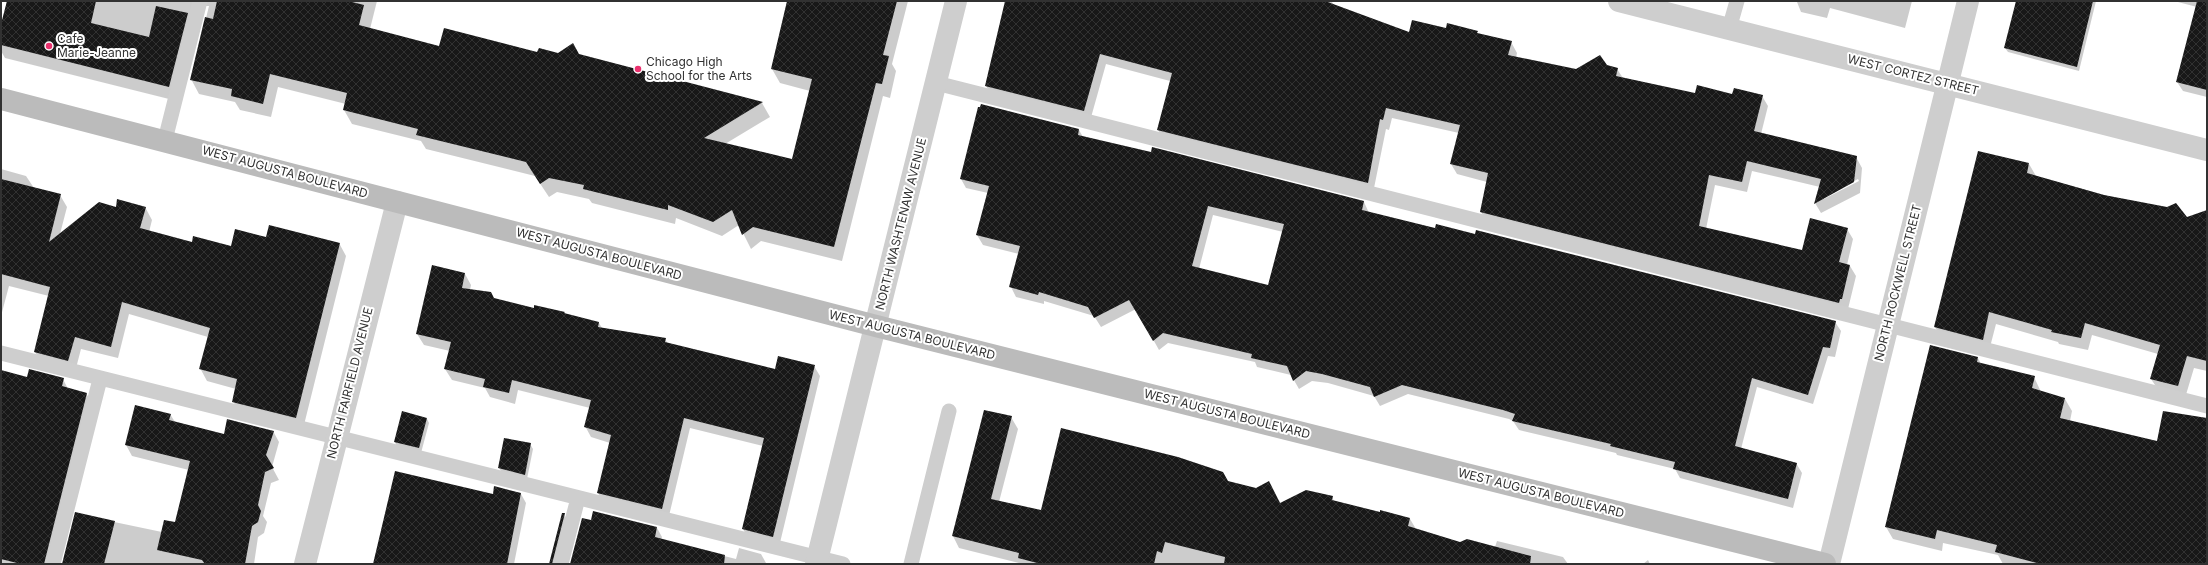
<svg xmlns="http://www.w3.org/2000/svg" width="2208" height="565" font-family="Inter,sans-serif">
	<defs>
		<pattern id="building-cross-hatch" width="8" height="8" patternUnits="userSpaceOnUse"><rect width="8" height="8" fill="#181818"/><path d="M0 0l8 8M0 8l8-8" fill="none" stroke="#313131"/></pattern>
	</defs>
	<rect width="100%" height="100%" fill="#fff"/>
	<path fill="#0003" fill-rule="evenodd" d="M7 1H377L370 29 440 48 579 56 762 103 770 117 725 144 792 160 810 91 780 83 772 69 788 1H908L892 64 896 71 890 98 883 96 842 261 761 241 751 249 739 225 722 236 676 218 675 224 592 203 589 199 557 192 549 197 535 176 426 149 421 141 352 124 344 110 346 104 278 87 271 117 240 110 235 102 199 94 191 79 209 6H205L177 101 5 58 1 51V26Z
		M1006 1H1331L1335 6 1410 33 1447 29 1448 25 1511 42 1517 53 1516 58 1576 70 1606 66 1617 69 1623 78 1696 94 1762 96 1768 106 1761 134 1856 157 1862 168 1860 193 1821 213 1815 203 1820 187 1752 171 1747 192 1715 185 1706 229 1803 251 1847 229 1853 239 1847 265 1850 266 1856 276 1848 309 1487 222 1481 212 1487 182 1457 174 1451 164 1459 133 1392 118 1389 130 1386 129 1373 193 1164 140 1158 130 1170 81 1106 64 1090 121 992 96 986 86ZM1858 179 1859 181 1824 199V197Z
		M1790 1H1912L1905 28 1830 8 1827 18 1801 12 1797 2Z
		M2017 1H2096L2079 71 2008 52 2005 48Z
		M2174 1H2207V97L2183 91 2177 82 2197 7Z
		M1079 130 1083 137 1364 202 1369 213 1835 322 1841 331 1835 357 1828 356 1813 404 1757 387 1741 449 1796 463 1802 473 1793 508 1680 478 1675 469 1617 455 1616 453 1519 430 1513 421 1509 419 1408 394 1380 406 1374 396 1328 383 1312 381 1299 389 1291 375 1257 367 1255 362 1168 343 1159 350 1136 309 1101 327 1094 316 1044 301V304L1016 297 1011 287 1019 254 983 245 977 235 988 193 966 188 961 179ZM1213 215 1283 232 1269 287 1199 269Z
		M2029 164 2036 176 2187 218 2207 217V371L2194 368 2185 398 2159 391 2151 379 2158 354 2092 335 2088 350 2059 344 2058 342 1996 324 1989 351 1942 339 1935 327Z
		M1 169 26 176 34 188 60 195 67 207 60 234 116 208 145 207 152 220 149 232 192 243 232 247 267 238 339 243 346 256 303 429 240 414 233 401 236 389 207 381 200 368 208 337 129 314 118 358 81 349 75 372 42 364 35 352 49 296 9 286 1 316Z
		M465 274 471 285 470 290 494 299 534 309 564 313 565 315 599 323 602 328 665 339 668 344 775 371 814 366 820 376 779 547 749 540 743 529 763 446 690 428 668 520 604 504 598 493 610 443 591 437 585 426 590 408 518 390 515 404 490 397 485 388 452 380 445 369 450 351 424 345 417 334Z
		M1978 358 1981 364 2034 377 2041 392 2065 399 2072 411 2070 421 2158 442 2207 447V564H2003L1998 555 1943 543 1942 551 1893 539 1886 527Z
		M1 371 28 378 63 379 68 389 86 393 91 402 50 564H1Z
		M170 414 175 422 224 435 273 431 279 442 272 467 279 480 271 483 263 516 267 522 264 533 258 537 254 564H63L76 514 162 532 176 523 189 470 132 456 126 445Z
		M1011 417 1018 429 999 502 1041 511 1228 482 1275 494 1281 504 1332 497 1334 501 1380 514 1410 519 1416 529 1460 543 1495 547 1497 541 1563 557 1568 564H1023L959 548 953 536Z
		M427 419 429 423 421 453 397 447 395 442Z
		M530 444 533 449 527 479 502 473 499 468Z
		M521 494 526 503 514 564H374L493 496Z
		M564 514 569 523 559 564H550Z
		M591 521 657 528 662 537 661 540 736 559 739 548 761 554 766 563 571 564Z
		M1648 560 1650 564H1643Z"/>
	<path fill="url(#building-cross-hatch)" fill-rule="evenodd" d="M7 1H96L91 23 149 37 156 6 188 13 169 87 1 45V24Z
		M217 1H348L364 5 359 25 439 46 444 28 537 52 539 48 558 53 573 43 579 54 763 102 704 138 792 159 812 79 771 69 787 1H897L883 55 889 56 882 84 876 83 834 247 753 227 742 235 732 210 713 222 668 205V210L583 189 584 185 549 178 540 184 526 162 416 135 418 129 343 110 347 93 270 74 263 104 231 96 232 89 190 80 205 17 213 19Z
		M1005 1H1325L1409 32 1412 20 1446 28 1447 23 1478 31 1477 33 1512 41 1508 55 1576 69 1600 55 1607 65 1618 68 1616 76 1695 93 1697 85 1732 94 1734 88 1763 95 1754 131 1857 156 1854 182 1814 204 1821 179 1747 161 1742 182 1709 175 1699 226 1802 250 1810 218 1848 228 1839 262 1850 265 1842 299H1840L1839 303 1480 212 1488 173 1450 164 1460 125 1386 108 1383 120 1380 119 1368 183 1157 130 1172 73 1100 54 1084 111 985 86Z
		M2016 1H2093L2077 67 2004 48Z
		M2197 1H2207V90L2176 82Z
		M981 104 1079 129 1078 135 1151 152 1152 147 1364 201 1362 210 1435 228 1436 224 1475 234 1476 230 1836 321 1830 348 1823 347 1808 395 1752 378 1735 446 1797 463 1788 499 1673 469 1675 462 1610 446 1611 444 1512 421 1515 414 1503 410 1402 385 1374 397 1370 387 1322 374 1306 371 1293 381 1287 366 1251 358 1252 354 1163 333 1153 341 1129 300 1094 318 1088 307 1039 292 1038 295 1009 287 1020 246 976 235 989 186 960 179 978 107H980ZM1208 206 1284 224 1268 285 1192 266Z
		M1978 151 2029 163 2027 173 2104 195 2167 207 2176 203 2187 217 2207 210V361L2187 356 2178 386 2150 379 2160 345 2085 323 2081 338 2051 332 2052 330 1989 312 1983 340 1934 327Z
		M1 179 61 194 49 242 99 202 116 207 117 199 146 207 140 228 192 242 193 236 231 246 235 229 266 237 269 225 340 243 296 418 232 402 237 379 199 369 210 328 122 302 111 347 75 337 68 361 34 352 50 287 1 274Z
		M432 265 465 273 462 288 491 292 494 298 534 308V305L565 312 564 313 599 322 598 327 666 338 665 342 775 369 778 356 815 365 773 537 742 529 764 438 684 418 662 509 597 493 611 435 584 427 591 400 512 380 509 393 483 387 485 379 444 369 451 342 416 334Z
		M1930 345 1978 357 1977 362 2035 376 2032 388 2065 398 2060 418 2157 441 2163 411 2207 418V564H2041L1995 552 1997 545 1937 530 1935 539 1885 527Z
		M29 369 64 378 62 386 87 393 44 564H21L1 559V370L27 377Z
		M135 405 171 414 169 420 224 434 227 419 274 431 266 455 274 468 265 472 258 505 261 511 258 522 252 526 245 564H205L202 560 157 550 164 520 175 522 190 461 125 445Z
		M984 410 1012 416 991 499 1041 510 1061 428 1178 457 1223 472 1228 481 1256 488 1269 481 1280 503 1306 490 1333 496 1332 500 1380 512V510L1410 518 1408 526 1460 542 1467 539 1531 556 1530 564H1224L1225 557 1165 542 1162 553 1157 551 1154 564H1041L1018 558 1019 553 952 536Z
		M402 411 427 418 419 448 394 442Z
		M504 438 531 443 525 475 498 468Z
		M395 471 493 494 494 486 521 493 507 564H373Z
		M593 511 657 527 655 537 725 555 724 564H570L582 518 591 520Z
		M75 512 115 521 104 564H62Z
		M562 513H565L552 564H549Z"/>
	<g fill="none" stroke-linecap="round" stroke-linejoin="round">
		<path stroke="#cecece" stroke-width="15" d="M1729 29 1737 1
			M936 83 2207 406
			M165 140 200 1
			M1 353 843 564
			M53 564 100 379
			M561 564 578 498
			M911 564 949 411"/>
		<path stroke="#cecece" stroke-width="22" d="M1619 1 2207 150
			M305 564 397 202
			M816 564 956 1
			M1829 564 1968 1"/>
		<path stroke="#bbb" stroke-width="22" d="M1 99 876 326 1825 564"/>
	</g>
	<g fill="#ea316e" stroke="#fff" stroke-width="1.5">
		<circle cx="49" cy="46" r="4"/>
		<circle cx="638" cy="69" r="4"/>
	</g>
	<g text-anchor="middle" stroke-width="4" stroke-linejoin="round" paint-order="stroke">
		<g font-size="12" fill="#313131" stroke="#fff" text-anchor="start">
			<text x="57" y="43">Cafe<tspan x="57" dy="14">Marie-Jeanne</tspan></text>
			<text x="646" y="66">Chicago High<tspan x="646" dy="14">School for the Arts</tspan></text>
		</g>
		<g font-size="12" fill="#313131" stroke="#fff">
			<text transform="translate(1913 75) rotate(14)" y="4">WEST CORTEZ STREET</text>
			<text transform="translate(285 172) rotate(15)" y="4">WEST AUGUSTA BOULEVARD</text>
			<text transform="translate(901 224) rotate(-76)" y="4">NORTH WASHTENAW AVENUE</text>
			<text transform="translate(599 254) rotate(15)" y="4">WEST AUGUSTA BOULEVARD</text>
			<text transform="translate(1898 283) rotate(-76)" y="4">NORTH ROCKWELL STREET</text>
			<text transform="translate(912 335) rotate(14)" y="4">WEST AUGUSTA BOULEVARD</text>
			<text transform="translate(350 383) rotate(-76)" y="4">NORTH FAIRFIELD AVENUE</text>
			<text transform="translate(1227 414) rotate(14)" y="4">WEST AUGUSTA BOULEVARD</text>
			<text transform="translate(1541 493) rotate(14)" y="4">WEST AUGUSTA BOULEVARD</text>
		</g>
	</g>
	<rect width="2208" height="565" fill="none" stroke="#313131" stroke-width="4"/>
</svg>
